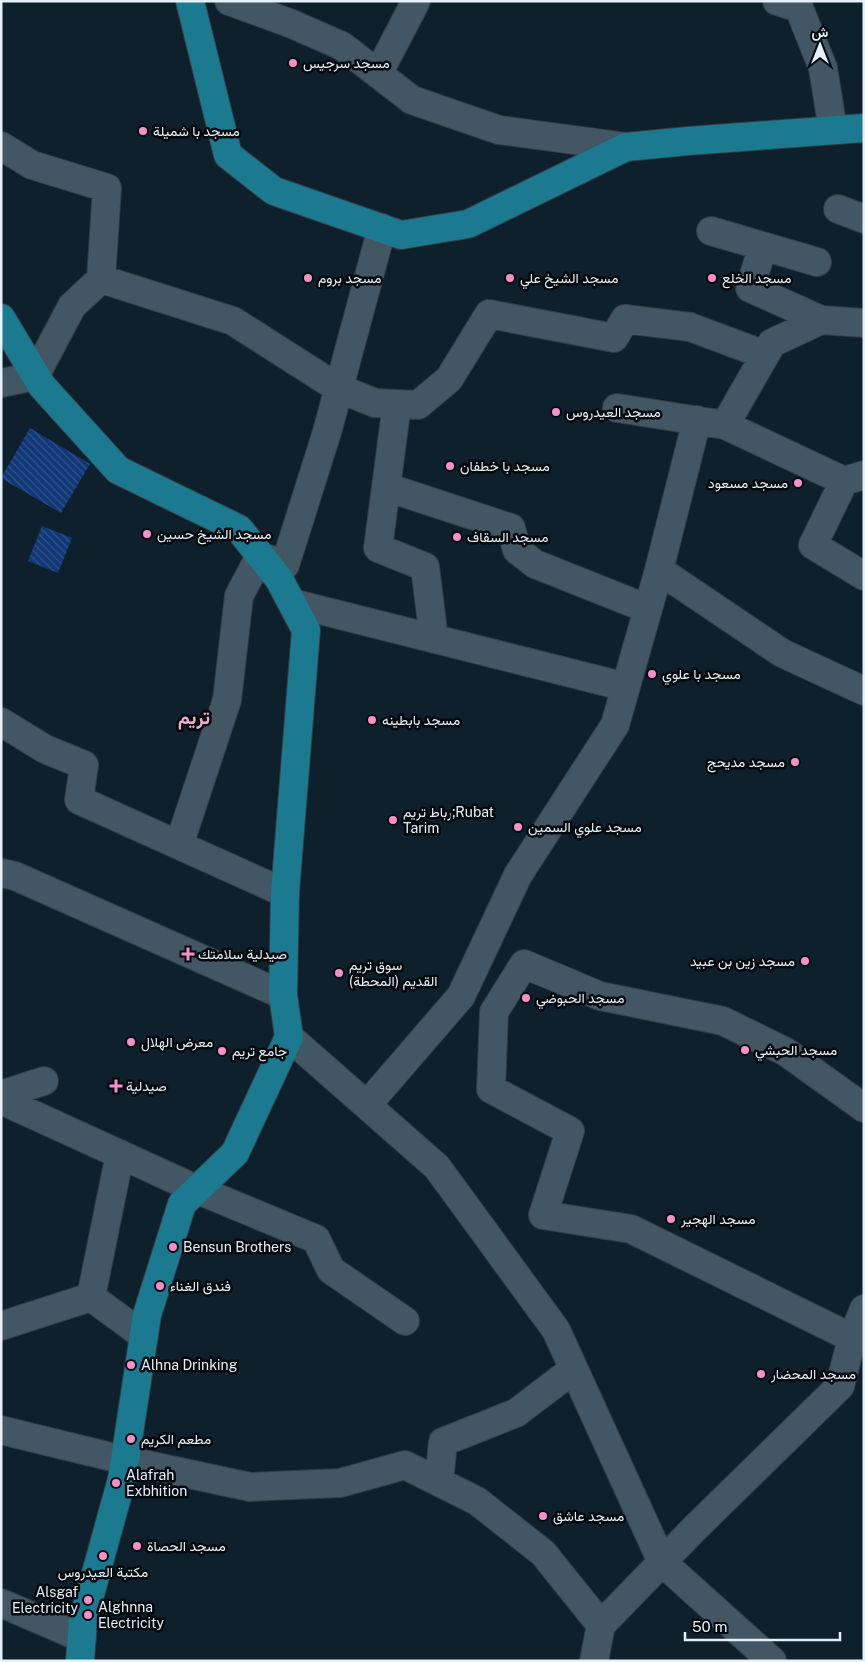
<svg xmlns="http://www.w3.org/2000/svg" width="865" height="1662" font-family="'Public Sans',Vazirmatn,sans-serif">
	<defs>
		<pattern id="building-back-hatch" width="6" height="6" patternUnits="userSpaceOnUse" patternTransform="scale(1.25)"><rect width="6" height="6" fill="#103776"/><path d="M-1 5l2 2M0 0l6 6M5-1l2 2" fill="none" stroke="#33548a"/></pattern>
	</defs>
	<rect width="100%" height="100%" fill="#0e202b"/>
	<path fill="url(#building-back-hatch)" d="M30 428 90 464 61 513 1 478Z
		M42 526 72 538 58 573 28 561Z"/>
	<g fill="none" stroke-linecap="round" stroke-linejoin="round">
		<defs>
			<path id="minor" d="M229 1 292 24 342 46 412 100 499 130 626 147
				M777 1 799 8 823 68 833 130
				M378 74 416 1
				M1 146 32 165 107 188 101 279
				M838 209 864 219
				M711 231 817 262
				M763 246 750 288 821 320
				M1 383 35 376 72 306 101 279 233 321 338 388 375 403 418 405 449 379 489 314 614 338 625 319 690 327 765 355
				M397 404 378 548 425 567 434 639
				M617 408 725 425 844 481 864 475
				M725 425 772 343 821 320 864 323
				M844 481 813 545 864 576
				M386 487 511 528 517 550 535 564 648 609
				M659 570 782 653 864 691
				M292 603 626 687
				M1 722 45 749 84 765 79 800 285 893
				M179 845 227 700 239 596 260 556 285 565 327 432 382 228
				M1 873 15 876 283 995
				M289 1037 437 1167 556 1330 662 1562 772 1661
				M1 1095 44 1081
				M1 1100 198 1190 316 1239 331 1270 405 1321
				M367 1105 461 996 518 875 615 725 659 570 697 420
				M120 1154 91 1297 144 1336
				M1 1326 91 1297
				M852 1338 631 1229 543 1215 570 1131 491 1089 494 1012 524 964 600 996 723 1021 786 1052 864 1108
				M1 1430 124 1460 250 1487 340 1483 405 1465 477 1501 543 1553 601 1625
				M439 1482 443 1442 516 1413 574 1369
				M1 1603 82 1638
				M594 1661 601 1625 693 1530 840 1386 852 1338 864 1309"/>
			<path id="major" d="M190 1 228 155 274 191 401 235 468 224 626 147 688 141 864 128
				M1 318 42 386 118 470 239 529 279 579 306 630 285 893 283 995 289 1037 235 1153 182 1204 147 1315 122 1479 83 1620 80 1661"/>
		</defs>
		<use href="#minor" stroke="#323c45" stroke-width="30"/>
		<use href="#major" stroke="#323c45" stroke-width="30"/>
		<use href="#minor" stroke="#435663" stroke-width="28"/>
		<use href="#major" stroke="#1b7a8f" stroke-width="28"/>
	</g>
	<g fill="#f98fc8" stroke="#03090d" stroke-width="2">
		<circle cx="293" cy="63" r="5"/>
		<circle cx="143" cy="131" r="5"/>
		<circle cx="308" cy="278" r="5"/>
		<circle cx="510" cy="278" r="5"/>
		<circle cx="712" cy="278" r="5"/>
		<circle cx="556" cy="412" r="5"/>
		<circle cx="450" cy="466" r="5"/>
		<circle cx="798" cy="483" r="5"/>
		<circle cx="147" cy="534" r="5"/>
		<circle cx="457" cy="537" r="5"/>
		<circle cx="652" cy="674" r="5"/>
		<circle cx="372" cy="720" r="5"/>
		<circle cx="795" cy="762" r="5"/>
		<circle cx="393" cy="820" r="5"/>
		<circle cx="518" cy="827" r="5"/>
		<path d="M185.5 946.5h5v5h5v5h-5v5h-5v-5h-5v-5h5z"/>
		<circle cx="805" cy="961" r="5"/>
		<circle cx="339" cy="973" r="5"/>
		<circle cx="526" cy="998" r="5"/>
		<circle cx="131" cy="1042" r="5"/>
		<circle cx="745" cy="1050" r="5"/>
		<circle cx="222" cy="1051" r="5"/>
		<path d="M113.5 1078.5h5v5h5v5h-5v5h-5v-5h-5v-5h5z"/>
		<circle cx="671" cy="1219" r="5"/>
		<circle cx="173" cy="1247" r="5"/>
		<circle cx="160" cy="1286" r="5"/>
		<circle cx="131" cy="1365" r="5"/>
		<circle cx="761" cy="1374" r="5"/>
		<circle cx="131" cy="1439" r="5"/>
		<circle cx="116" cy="1483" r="5"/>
		<circle cx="543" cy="1516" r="5"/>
		<circle cx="137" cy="1546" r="5"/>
		<circle cx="103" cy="1556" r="5"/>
		<circle cx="88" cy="1600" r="5"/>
		<circle cx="88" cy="1615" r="5"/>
	</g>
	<g text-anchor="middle" stroke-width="5" stroke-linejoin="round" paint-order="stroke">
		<g font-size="14" fill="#e5f0f8" stroke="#03090d" text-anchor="start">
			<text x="303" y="68">مسجد سرجيس</text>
			<text x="153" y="136">مسجد با شميلة</text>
			<text x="318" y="283">مسجد بروم</text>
			<text x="520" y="283">مسجد الشيخ علي</text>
			<text x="722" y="283">مسجد الخلع</text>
			<text x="566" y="417">مسجد العيدروس</text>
			<text x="460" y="471">مسجد با خطفان</text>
			<text x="788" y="488" text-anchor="end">مسجد مسعود</text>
			<text x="157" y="539">مسجد الشيخ حسين</text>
			<text x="467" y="542">مسجد السقاف</text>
			<text x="662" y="679">مسجد با علوي</text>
			<text x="382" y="725">مسجد بابطينه</text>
			<text x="785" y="767" text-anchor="end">مسجد مديحج</text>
			<text x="403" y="817">رباط تريم;Rubat<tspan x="403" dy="16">Tarim</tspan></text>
			<text x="528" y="832">مسجد علوي السمين</text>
			<text x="198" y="959">صيدلية سلامتك</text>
			<text x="795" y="966" text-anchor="end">مسجد زين بن عبيد</text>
			<text x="349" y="970">سوق تريم<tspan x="349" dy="16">القديم (المحطة)</tspan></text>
			<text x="536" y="1003">مسجد الحبوضي</text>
			<text x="141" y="1047">معرض الهلال</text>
			<text x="755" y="1055">مسجد الحبشي</text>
			<text x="232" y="1056">جامع تريم</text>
			<text x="126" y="1091">صيدلية</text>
			<text x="681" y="1224">مسجد الهجير</text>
			<text x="183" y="1252">Bensun Brothers</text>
			<text x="170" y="1291">فندق الغناء</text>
			<text x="141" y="1370">Alhna Drinking</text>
			<text x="771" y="1379">مسجد المحضار</text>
			<text x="141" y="1444">مطعم الكريم</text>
			<text x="126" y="1480">Alafrah<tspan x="126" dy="16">Exbhition</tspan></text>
			<text x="553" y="1521">مسجد عاشق</text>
			<text x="147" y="1551">مسجد الحصاة</text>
			<text x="103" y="1577" text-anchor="middle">مكتبة العيدروس</text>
			<text x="78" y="1597" text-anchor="end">Alsgaf<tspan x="78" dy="16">Electricity</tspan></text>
			<text x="98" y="1612">Alghnna<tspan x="98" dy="16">Electricity</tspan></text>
		</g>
		<g font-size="19" font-weight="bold" fill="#f5aad0" stroke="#03090d">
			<text x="194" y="724">تريم</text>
		</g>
	</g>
	<rect width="865" height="1662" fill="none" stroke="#e5f0f8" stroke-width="5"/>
	<g transform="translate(820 45)" stroke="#03090d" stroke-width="4" paint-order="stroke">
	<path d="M0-4L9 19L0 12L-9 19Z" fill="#e5f0f8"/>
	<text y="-8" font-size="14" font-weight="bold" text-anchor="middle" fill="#e5f0f8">ش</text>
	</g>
	<path d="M685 1632v8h155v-8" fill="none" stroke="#e5f0f8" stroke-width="2.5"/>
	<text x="692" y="1632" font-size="15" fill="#e5f0f8" stroke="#03090d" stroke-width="4" paint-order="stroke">50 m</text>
</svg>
